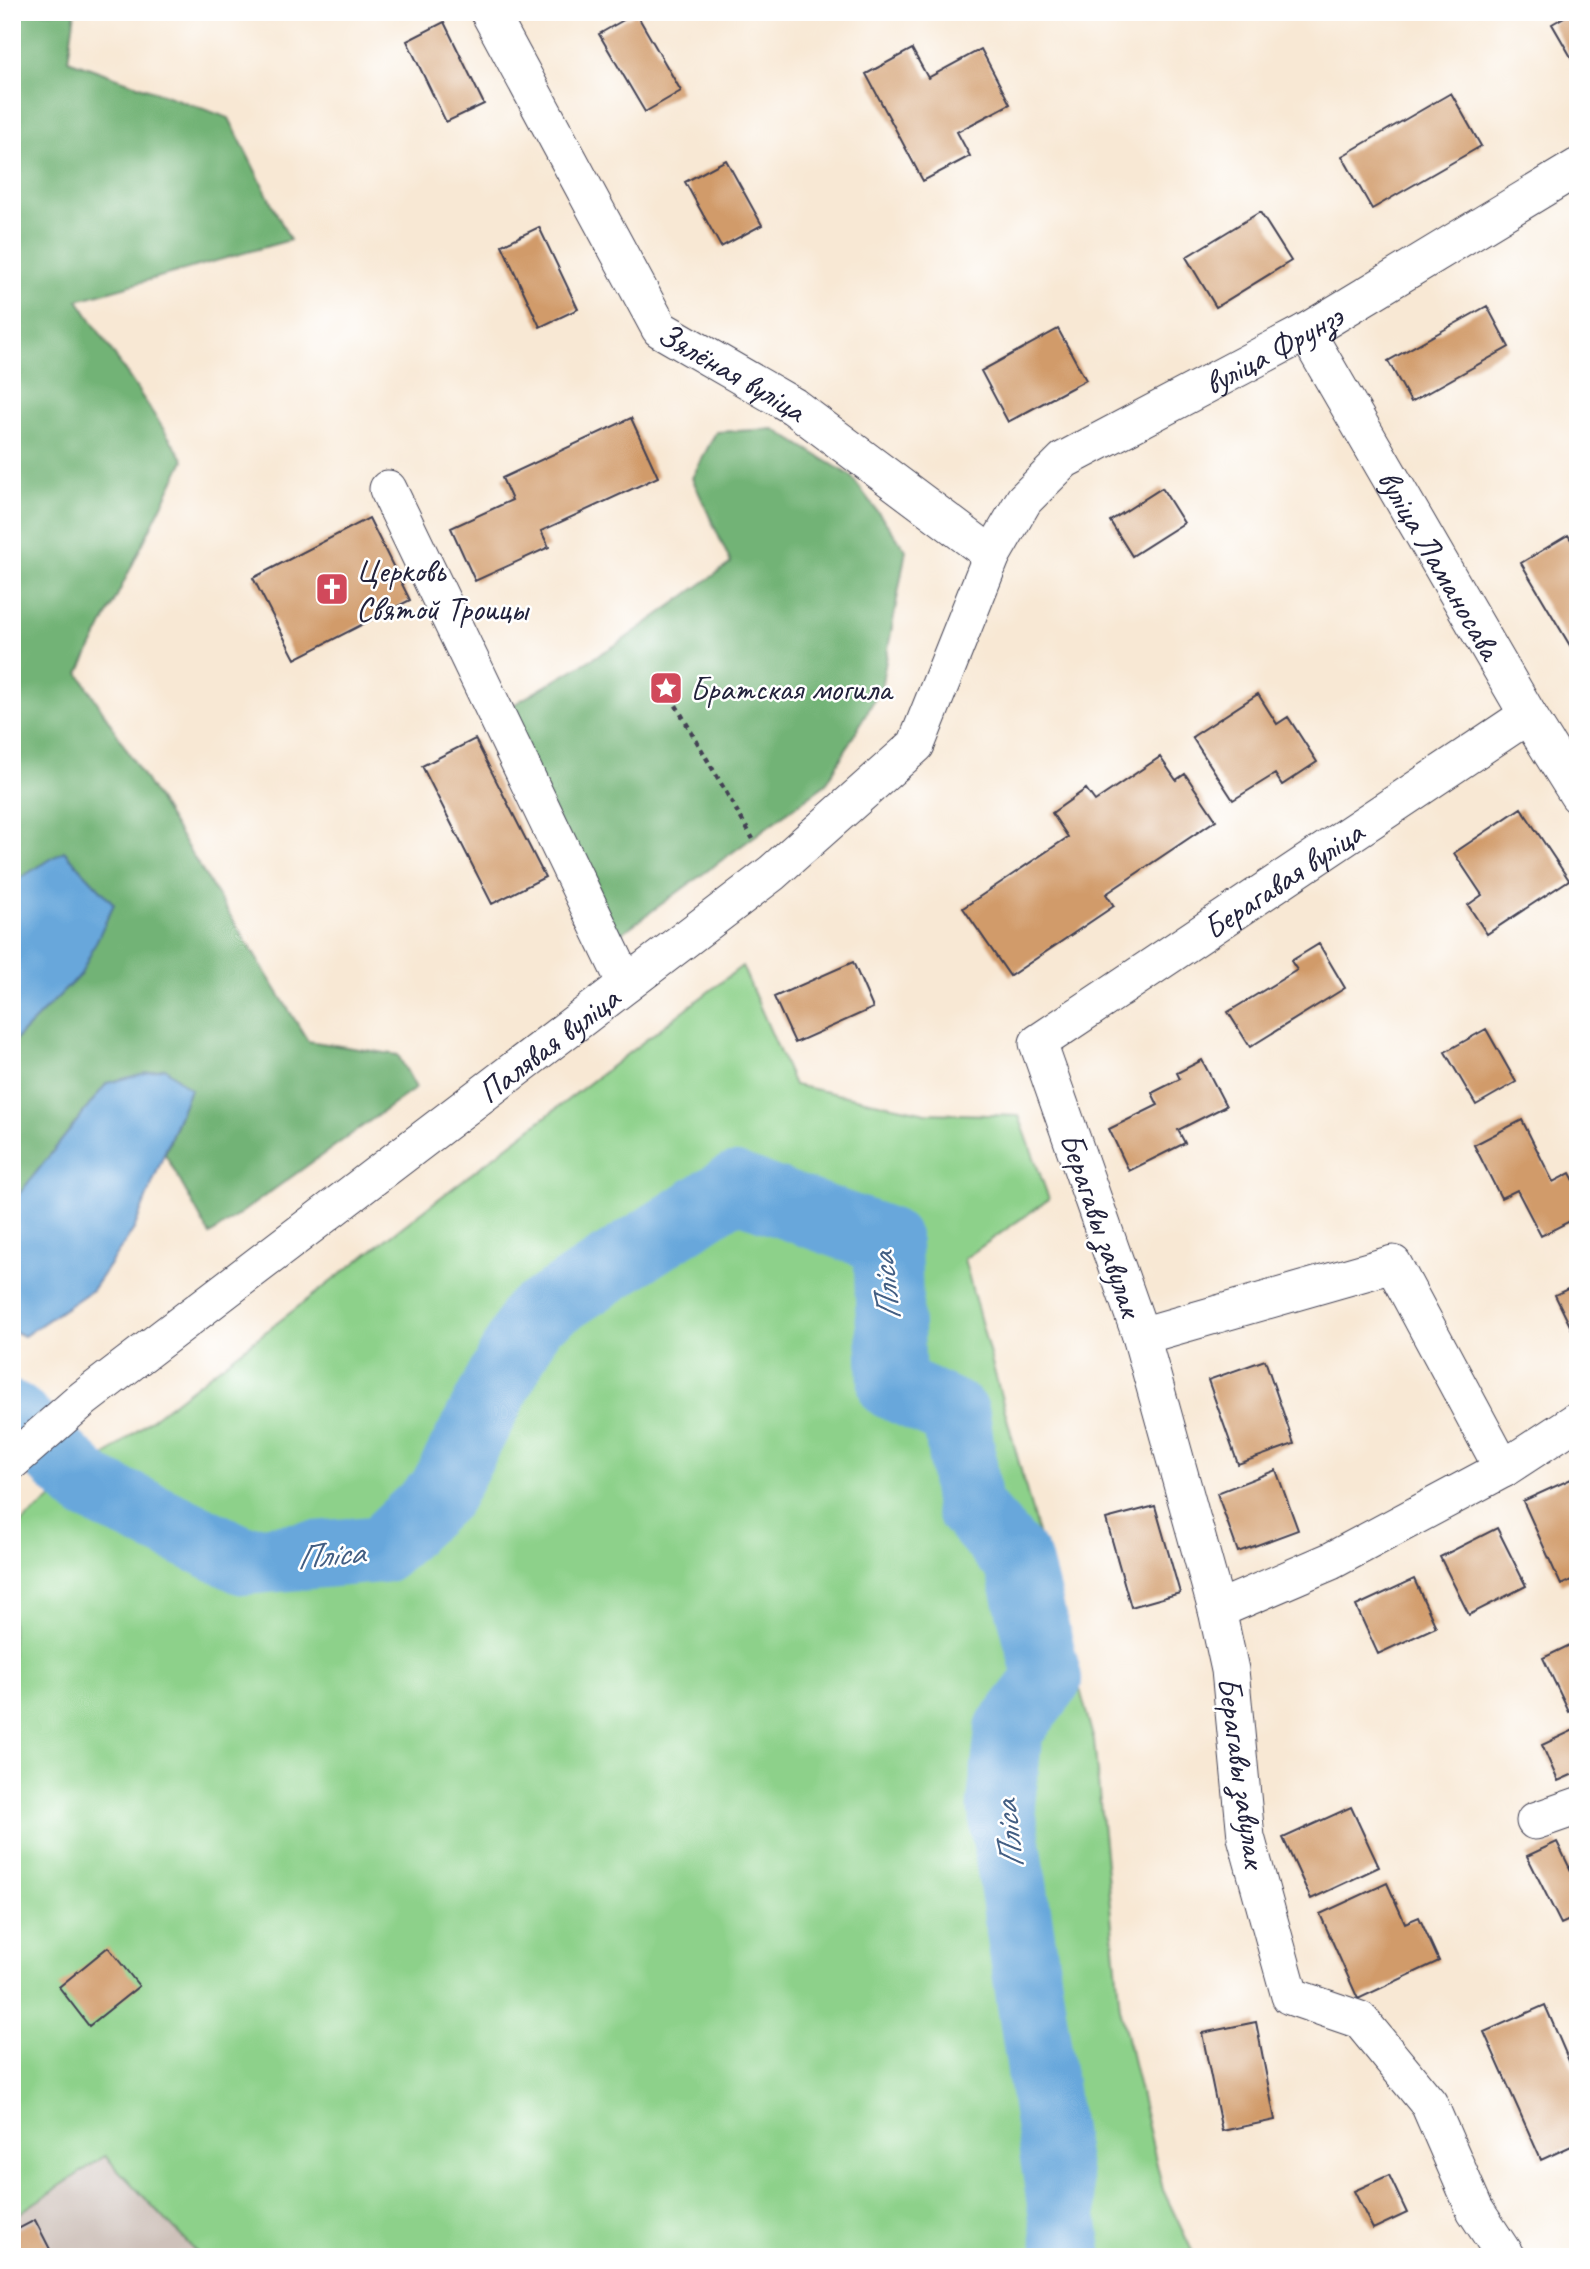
<svg xmlns="http://www.w3.org/2000/svg" width="1590" height="2269" font-family="Caveat,sans-serif">
	<rect width="100%" height="100%" fill="#fff"/>
	<filter id="ink" filterUnits="userSpaceOnUse"><feTurbulence type="fractalNoise" baseFrequency=".0143" numOctaves="2"/><feDisplacementMap in="SourceGraphic" scale="14" xChannelSelector="R" yChannelSelector="G"/><feConvolveMatrix kernelMatrix="1 2 1 2 8 2 1 2 1" color-interpolation-filters="sRGB"/></filter>
	<filter id="wash" filterUnits="userSpaceOnUse"><feTurbulence type="fractalNoise" baseFrequency=".00686" numOctaves="4" result="noise"/><feDisplacementMap in="SourceGraphic" scale="28" xChannelSelector="R" yChannelSelector="G"/><feGaussianBlur stdDeviation="1.57" result="paint"/><feColorMatrix in="noise" values="0 0 0 0 0 0 0 0 0 0 0 0 0 0 0 0 0 1.4 0 .05"/><feComposite in="paint" operator="in"/></filter>
	<g filter="url(#wash)">
		<rect width="100%" height="100%" fill="#f8e8d4"/>
		<path fill="#cec1ba" d="M106 2156 201 2257H12V2218Z"/>
		<path fill="#8dd18a" stroke="#587a62" stroke-width="2" d="M742 966 794 1085 926 1113 1019 1116 1049 1199 964 1259 1094 1741 1120 2008 1163 2190 1195 2257H201L105 2156 12 2218V1530L148 1422Z"/>
		<path fill="#72b376" stroke="#4a6a58" stroke-width="2" d="M12 12H75L68 60 229 118 290 240 78 300 184 460 79 673 308 1041 398 1055 416 1088 210 1235 165 1154 190 1089 107 1083 12 1203V1043L81 974 64 852 12 883Z
			M774 429 851 476 906 550 881 688 826 784 611 941 508 708 619 643 731 563 692 478 716 432Z"/>
		<path fill="#68a7db" stroke="#45648b" stroke-width="2" d="M64 851 114 904 81 974 12 1043V883Z
			M165 1068 190 1089 134 1229 92 1290 24 1336 12 1331V1203L107 1083Z"/>
		<g fill="none" stroke-linecap="round" stroke-linejoin="round">
			<path stroke="#68a7db" stroke-width="68" d="M12 1415 89 1487 245 1561 382 1549 441 1493 532 1318 735 1187 887 1241 892 1386 956 1415 969 1507 1018 1562 1048 1679 1009 1730 1001 1804 1069 2257"/>
		</g>
		<g id="blocks">
			<path fill="#d19b6a" d="M1573 12H1578V69L1552 24Z
				M636 13 681 91 645 112 599 34Z
				M444 22 484 104 446 122 407 41Z
				M912 49 928 78 981 49 1010 104 957 132 970 156 923 181 866 74Z
				M1451 93 1481 146 1372 209 1342 156Z
				M726 160 762 225 721 247 685 182Z
				M1260 212 1291 261 1216 307 1186 257Z
				M539 227 578 309 540 327 502 245Z
				M1487 306 1509 347 1411 402 1388 361Z
				M1058 329 1086 380 1008 422 981 371Z
				M631 418 658 477 541 531 549 547 475 581 451 528 512 500 502 478Z
				M1162 488 1184 523 1132 556 1110 521Z
				M369 518 410 600 295 659 253 578Z
				M1568 535 1578 551V659L1521 563Z
				M1258 694 1277 724 1288 717 1317 762 1282 785 1275 774 1233 800 1192 737Z
				M475 739 545 877 492 904 422 766Z
				M1160 757 1176 780 1185 774 1216 820 1106 894 1114 906 1010 976 963 908 1068 837 1052 813 1086 789 1095 801Z
				M1521 808 1569 880 1487 934 1468 905 1482 895 1454 853Z
				M1319 944 1345 988 1250 1047 1228 1012 1297 970 1291 961Z
				M853 962 873 1008 795 1043 774 997Z
				M1486 1029 1516 1082 1476 1105 1445 1052Z
				M1202 1060 1226 1106 1178 1130 1185 1143 1129 1171 1109 1129 1158 1105 1152 1093 1180 1079 1177 1073Z
				M1522 1120 1553 1182 1570 1173 1578 1188V1217L1541 1236 1517 1190 1501 1198 1474 1145Z
				M1578 1284V1342L1555 1295Z
				M1265 1360 1294 1444 1238 1464 1208 1380Z
				M1276 1470 1298 1530 1238 1552 1217 1493Z
				M1571 1479 1578 1493V1577L1561 1585 1523 1501Z
				M1155 1506 1180 1593 1131 1607 1106 1519Z
				M1497 1528 1526 1586 1469 1615 1440 1557Z
				M1414 1579 1436 1627 1378 1654 1356 1606Z
				M1578 1641V1708L1569 1712 1543 1658Z
				M1578 1728V1772L1558 1781 1542 1745Z
				M1351 1807 1379 1867 1311 1899 1283 1838Z
				M1557 1842 1578 1885V1916L1561 1924 1527 1856Z
				M1387 1883 1405 1923 1419 1917 1439 1961 1358 1999 1320 1914Z
				M108 1947 139 1986 89 2026 59 1987Z
				M1545 2005 1578 2082V2143L1541 2160 1484 2032Z
				M1256 2022 1275 2120 1222 2131 1202 2033Z
				M1389 2175 1407 2213 1373 2229 1354 2191Z
				M35 2220 54 2257H12V2232Z"/>
		</g>
	</g>
	<g filter="url(#ink)">
		<use href="#blocks" fill-opacity="0" stroke="#424052" stroke-width="2"/>
		<g fill="none" stroke-linecap="round" stroke-linejoin="round">
			<defs>
				<g id="minor">
					<path id="s1" d="M489 12 660 329 793 406 992 555"/>
					<path id="s2" d="M1306 332 1528 715 1578 795"/>
					<path d="M388 489 626 984"/>
					<path d="M1141 1336 1393 1264 1503 1469"/>
					<path id="s3" d="M12 1461 83 1399 772 873 916 745 992 555 1024 500 1064 460 1306 332 1578 167"/>
					<path d="M1217 1610 1331 1561 1503 1469 1578 1420"/>
					<path d="M1535 1821 1578 1806"/>
					<path id="s4" d="M1506 2257 1475 2210 1429 2104 1360 2020 1290 1996 1246 1837 1230 1670 1217 1610 1141 1336 1038 1043 1528 715"/>
				</g>
			</defs>
			<use href="#minor" stroke="#424052" stroke-width="39"/>
			<path stroke="#424052" stroke-width="4.5" stroke-dasharray="5 5" stroke-linecap="butt" d="M666 688 753 839"/>
			<use href="#minor" stroke="#fff" stroke-width="37"/>
		</g>
	</g>
	<defs>
		<symbol id="church-square" viewBox="-11 -11 22 22"><rect x="-9" y="-9" width="18" height="18" rx="4" fill="#d1495b" stroke="#fff"/><path d="M-1.2-6h2.4v3.5h3.3v2.4h-3.3V6h-2.4V-.1h-3.3v-2.4h3.3Z" fill="#fff"/></symbol>
		<symbol id="sight-square" viewBox="-11 -11 22 22"><rect x="-9" y="-9" width="18" height="18" rx="4" fill="#d1495b" stroke="#fff"/><path d="M0-6L1.8-2.2L6-1.7L2.9 1.2L3.7 5.4L0 3.3L-3.7 5.4L-2.9 1.2L-6-1.7L-1.8-2.2Z" fill="#fff"/></symbol>
	</defs>
	<g fill-rule="evenodd">
		<use href="#church-square" x="313" y="570" width="38" height="38"/>
		<use href="#sight-square" x="647" y="669" width="38" height="38"/>
	</g>
	<g text-anchor="middle" stroke-width="5" stroke-linejoin="round" paint-order="stroke">
		<g font-size="33" fill="#22223b" stroke="#fff">
			<text dy="12" stroke="none"><textPath href="#s3" startOffset="1715">вуліца Фрунзэ</textPath></text>
			<text dy="12" stroke="none"><textPath href="#s1" startOffset="444">Зялёная вуліца</textPath></text>
			<text dy="12" stroke="none"><textPath href="#s2" startOffset="268">вуліца Ламаносава</textPath></text>
			<text dy="12" stroke="none"><textPath href="#s4" startOffset="1638">Берагавая вуліца</textPath></text>
			<text dy="12" stroke="none"><textPath href="#s3" startOffset="679">Палявая вуліца</textPath></text>
			<text transform="translate(1102 1224) rotate(71)" y="12">Берагавы завулак</text>
			<text transform="translate(1243 1772) rotate(82)" y="12">Берагавы завулак</text>
		</g>
		<g font-size="33" fill="#22223b" stroke="#fff" text-anchor="start">
			<text x="356" y="582">Церковь<tspan x="356" dy="38">Святой Троицы</tspan></text>
			<text x="690" y="700">Братская могила</text>
		</g>
		<g font-size="35" font-style="italic" fill="#425e83" stroke="#fff">
			<text transform="translate(885 1287) rotate(-96)" y="12">Пліса</text>
			<text transform="translate(330 1554) rotate(-5)" y="12">Пліса</text>
			<text transform="translate(1008 1835) rotate(-96)" y="12">Пліса</text>
		</g>
	</g>
	<rect width="1590" height="2269" fill="none" stroke="#fff" stroke-width="42"/>
</svg>
